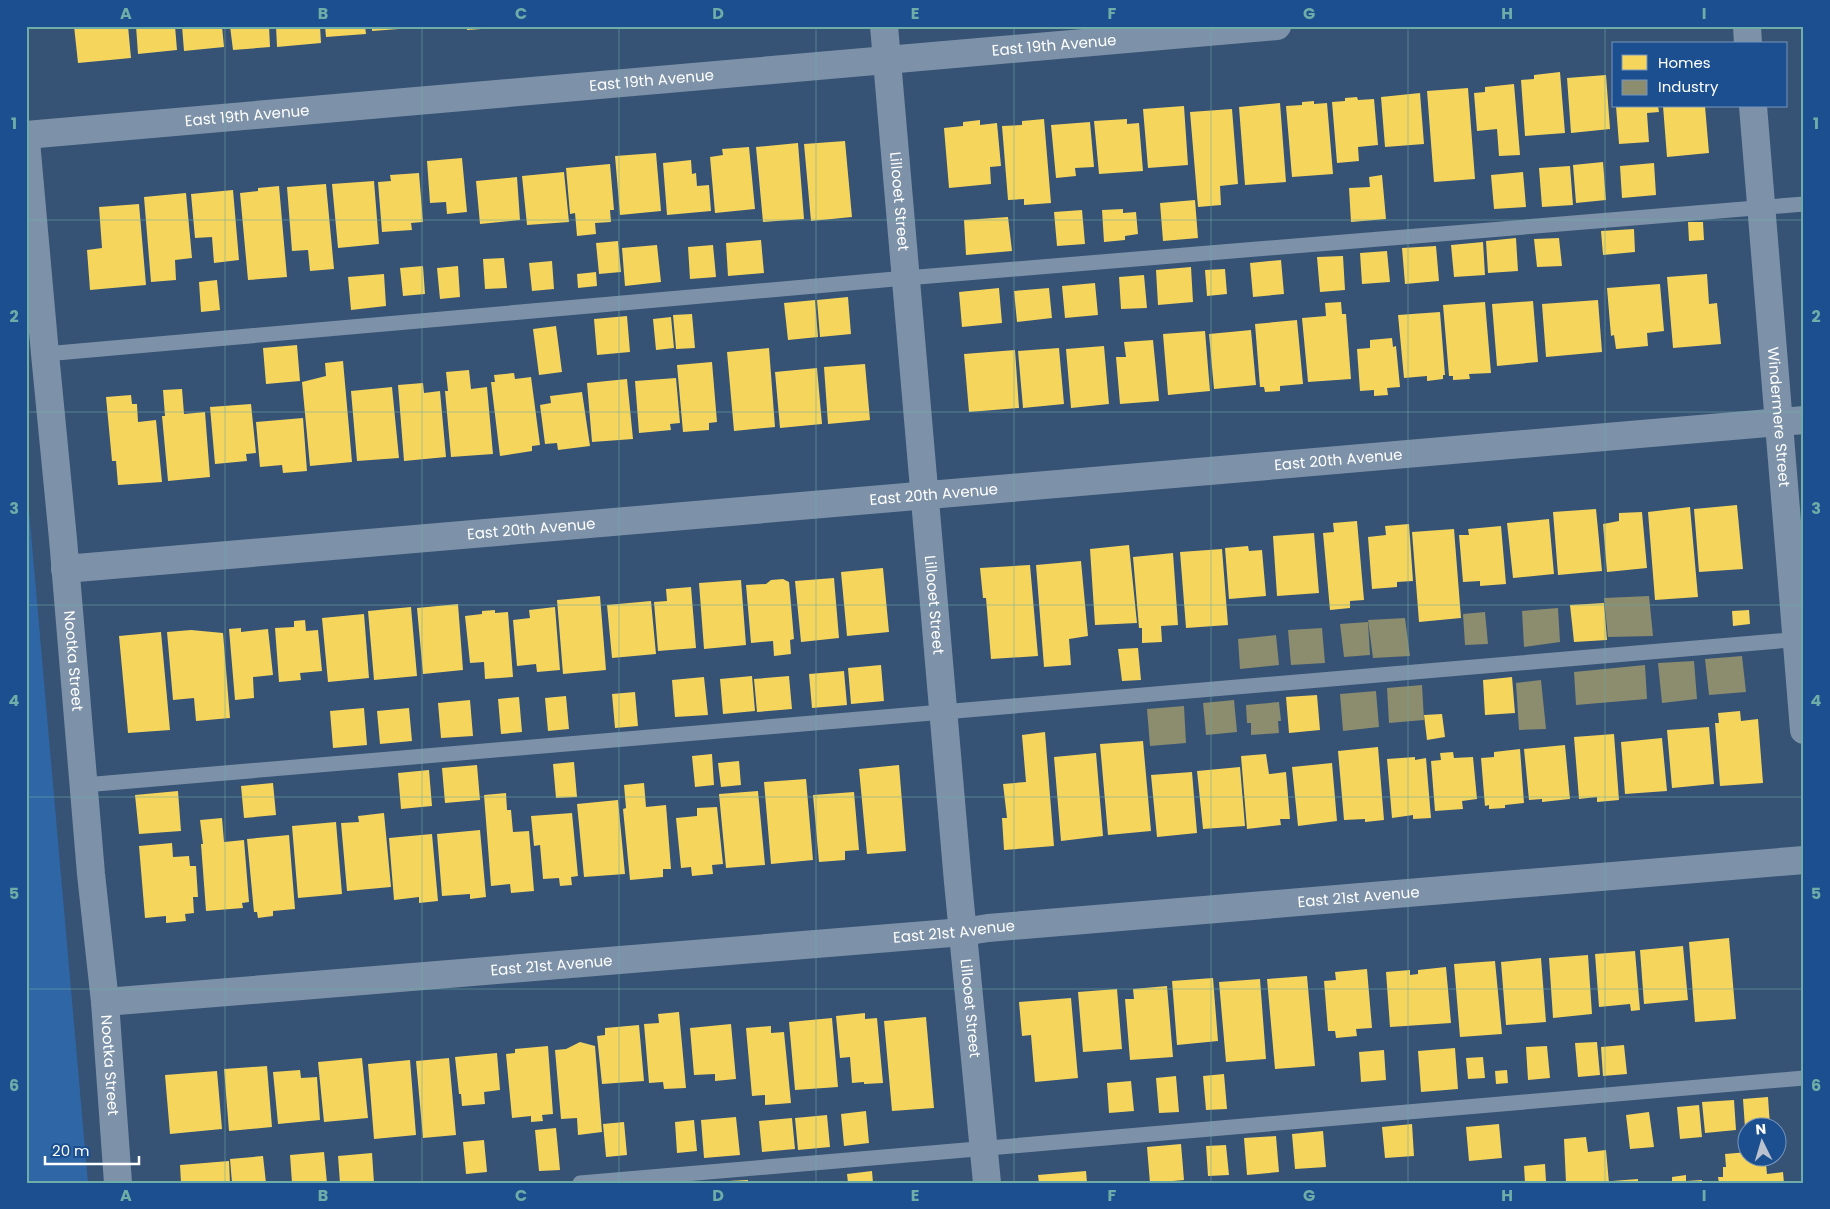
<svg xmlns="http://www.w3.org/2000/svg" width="1830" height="1209" font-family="Poppins,sans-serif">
	<rect width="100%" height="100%" fill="#365274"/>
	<path fill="#2f66a5" d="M26 476 88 1183H26Z"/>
	<path fill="#f6d55c" d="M74 26H128L131 58 78 63Z
		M136 26H175L177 50 138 54Z
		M182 26H222L224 47 184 51Z
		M230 26H269L270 47 233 50Z
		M276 26H320L321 43 277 47Z
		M325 26H365L366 34 326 37Z
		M372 26H412V28L372 31Z
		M467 26H495V28L467 30Z
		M1801 56H1804V77H1802Z
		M1560 72 1565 133 1525 136 1521 80 1534 79V75Z
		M1606 75 1610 129 1571 133 1567 78Z
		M1514 84 1520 155 1499 156 1497 129 1477 131 1474 93 1485 92V87Z
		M1468 88 1475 179 1434 182 1427 91Z
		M1420 93 1424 144 1385 147 1381 97Z
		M1357 97 1358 100 1374 99 1378 145 1358 147 1359 161 1337 163 1332 102 1345 101V98Z
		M1314 101V104L1327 103 1333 174 1292 177 1286 106 1302 105V102Z
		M1280 103 1286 182 1245 185 1239 107Z
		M1184 106 1188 165 1148 168 1143 109Z
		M1616 106H1658L1659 112 1647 113 1649 142 1619 144Z
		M1663 106H1705L1709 153 1667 157Z
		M1232 109 1238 184 1220 186 1221 205 1198 207 1190 112Z
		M1044 119 1051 203 1024 205V199L1008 200 1002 126 1022 125V121Z
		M1127 119V124L1139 123 1143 171 1099 174 1094 121Z
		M980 120V125L997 123 1001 166 990 167 991 184 949 188 944 128 963 126V122Z
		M1090 122 1094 167 1075 168 1076 176 1056 178 1051 125Z
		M845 141 852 217 811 221 804 144Z
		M798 143 804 219 763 222 756 147Z
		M749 147 755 209 715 213 710 157 723 155 722 149Z
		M656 153 661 211 620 215 615 156Z
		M462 158 467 212 447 214 446 202 430 203 427 161Z
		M691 160 692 174 696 173 697 186 709 185 711 211 667 215 663 163Z
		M1603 162 1606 200 1576 203 1573 165Z
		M1654 163 1656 195 1622 198 1620 166Z
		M610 164 614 210H610L611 222 595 223 596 234 577 236 575 213 570 214 566 168Z
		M1570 166 1573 205 1542 207 1539 168Z
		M564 172 569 222 527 225 522 176Z
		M1523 172 1526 207 1494 209 1491 175Z
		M419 173 423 222 411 223 412 230 382 232 378 182 391 181 390 175Z
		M1382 175 1386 219 1351 222 1349 188 1370 187 1369 177Z
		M517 177 520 220 480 224 476 181Z
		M374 181 379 244 338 248 332 184Z
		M326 184 334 269 310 271 308 250 292 251 287 187Z
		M279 186 287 277 248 280 240 193 258 191V188Z
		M233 190 239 260 214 263 212 237 195 238 191 194Z
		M186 193 192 258 175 260 176 280 151 282 144 197Z
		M1195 200 1198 238 1163 241 1160 203Z
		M139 204 146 285 90 290 87 250 102 248 99 207Z
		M1123 209V213L1136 212 1138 234 1125 236V240L1104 242 1102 210Z
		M1082 210 1085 244 1057 246 1054 212Z
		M1008 217 1012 251 966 255 964 220Z
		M1688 222H1703L1704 240 1689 241Z
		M1634 229 1635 252 1603 255 1601 231Z
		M1516 238 1518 271 1488 273 1486 241Z
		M1559 238 1562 266 1537 267 1534 239Z
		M761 240 764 273 728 276 726 243Z
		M618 241 621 272 599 274 596 243Z
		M1483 242 1485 275 1454 277 1451 245Z
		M657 245 661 282 625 286 622 248Z
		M713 245 716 277 690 279 688 247Z
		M1436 246 1439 281 1405 284 1402 248Z
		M1387 251 1390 282 1362 284 1360 253Z
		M1343 256 1345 290 1320 292 1317 257Z
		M504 258 507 288 485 289 483 259Z
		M1281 260 1284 294 1253 297 1250 263Z
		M552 261 554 289 532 291 529 263Z
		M423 266 425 294 403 296 400 268Z
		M458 266 460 297 440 299 437 268Z
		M1191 267 1193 302 1158 305 1156 270Z
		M1225 269 1227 294 1207 296 1205 270Z
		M596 272 597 286 578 288 577 274Z
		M384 274 386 306 351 310 348 277Z
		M1707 274 1709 304 1717 303 1721 344 1673 348 1667 277Z
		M1144 275 1147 308 1121 309 1119 277Z
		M217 280 220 310 201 312 199 282Z
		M1095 283 1098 315 1065 318 1062 286Z
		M1660 284 1664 331 1647 333 1648 346 1616 349 1614 335 1611 336 1607 288Z
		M999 288 1002 323 962 327 959 292Z
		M1049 288 1052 318 1017 322 1014 291Z
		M848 297 851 334 820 337 817 300Z
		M815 300 818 337 788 340 784 303Z
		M1598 300 1602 352 1546 357 1542 304Z
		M1533 301 1538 362 1497 366 1492 304Z
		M1341 302 1342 314H1346L1351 379 1308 382 1302 318 1326 316 1325 303Z
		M1485 302 1491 373 1469 374 1470 379 1453 380V376H1449L1443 305Z
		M1440 312 1445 375H1443V379L1427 381V376L1404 378 1398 315Z
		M692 314 695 348 676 349 673 315Z
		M627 316 630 352 597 355 594 319Z
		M671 317 674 348 656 350 653 319Z
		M1297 320 1303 384 1280 386V391L1265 392 1264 387H1260L1255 324Z
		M556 326 562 372 539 375 533 329Z
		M1251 330 1256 385 1214 389 1209 334Z
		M1205 331 1210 391 1168 395 1163 334Z
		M1392 338 1393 347 1396 346 1400 387 1387 388 1388 395 1374 396V390L1360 391 1357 349 1370 348V340Z
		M1153 340 1159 401 1120 404 1116 357H1126L1124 342Z
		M297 345 300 381 266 384 263 348Z
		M1104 346 1109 404 1071 408 1066 349Z
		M769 348 775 427 734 431 727 352Z
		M1059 348 1064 404 1023 408 1018 351Z
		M1015 350 1019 408 969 412 964 354Z
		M343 361 352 462 310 466 302 382 326 376 325 363Z
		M712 362 717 422 709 423V430L683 432 677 365Z
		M865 364 870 420 828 424 824 367Z
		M817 368 822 424 780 428 775 372Z
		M469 370 471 389 487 387 493 454 451 457 445 391H448L446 372Z
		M514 373 515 379 531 377 540 445 532 446V451L500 456 491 382H495L494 375Z
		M676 378 680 423 670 424 671 430 639 433 635 381Z
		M627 379 633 439 592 442 587 383Z
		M423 383 424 393 440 391 446 457 404 461 398 385Z
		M392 387 399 458 357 461 351 391Z
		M182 389 184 414 205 412 210 477 168 481 162 416H165L163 390Z
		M582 392 590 446 558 450 557 443 545 444 540 405 551 403 550 396Z
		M131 395 132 404H137L138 422 156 420 162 482 118 485 116 461H112L106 397Z
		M251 404 256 453 246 454 247 461 215 464 210 407Z
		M303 418 307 471 283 473 282 465 260 467 256 422Z
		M1737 505 1743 569 1699 572 1694 509Z
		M1690 507 1698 597 1655 600 1648 512Z
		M1596 509 1602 571 1558 575 1553 512Z
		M1642 512 1647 568 1607 572 1603 524 1619 521V513Z
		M1549 519 1554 574 1513 578 1507 523Z
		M1357 521 1364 600 1350 601V608L1330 610 1323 533 1334 532 1333 523Z
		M1409 524 1413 581 1397 582V587L1372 589 1368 537 1386 535 1385 526Z
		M1501 526 1506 584 1480 586V581L1463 582 1459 535H1469L1468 529Z
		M1454 529 1461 618 1419 622 1412 532Z
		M1314 533 1319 593 1277 596 1273 536Z
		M1129 545 1137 623 1095 625 1090 549Z
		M1248 546 1249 551 1262 550 1266 596 1229 599 1225 548Z
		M1222 549 1228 625 1186 628 1180 552Z
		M1173 553 1178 625 1161 626 1162 642 1142 643V628H1139L1133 557Z
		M1081 561 1088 636 1069 639 1071 665 1044 667 1036 565Z
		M1030 565 1038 656 991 659 986 598H983L980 568Z
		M883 568 889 632 847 636 841 572Z
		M834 578 839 638 801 642 795 581Z
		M783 579 789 582 794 639 790 640 791 654 774 656 773 641 751 643 746 585 766 584 771 580Z
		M741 580 746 645 704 649 699 583Z
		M691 587 696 648 658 651 654 602 667 601 666 589Z
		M600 596 606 670 563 674 557 600Z
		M651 601 656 654 612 658 607 605Z
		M1604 603 1607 640 1574 642 1570 605Z
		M458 604 463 670 423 674 417 608Z
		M411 607 417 676 374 680 368 611Z
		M555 607 560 670 537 672 536 664 517 666 513 620 530 618 529 610Z
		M495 610V613L508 612 513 677 485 679 484 662 470 663 465 616 482 614V611Z
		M1749 610 1750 624 1733 626 1732 611Z
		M364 614 369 678 328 682 322 618Z
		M305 620 306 631 318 630 322 671 300 673 301 680 279 682 275 628 294 627V621Z
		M241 628V632L268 629 273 675 253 677 254 698 235 700 229 629Z
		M191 630 223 633 230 718 196 721 194 698 173 700 167 632Z
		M161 632 170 730 128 733 119 636Z
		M1138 648 1141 680 1122 681 1118 649Z
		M881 665 884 701 851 704 848 668Z
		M844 671 847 705 812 708 809 674Z
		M752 676 755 711 723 714 720 679Z
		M789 676 792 709 757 712 754 679Z
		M704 677 708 715 675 717 672 680Z
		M1512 677 1515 713 1485 715 1483 680Z
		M635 692 638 726 615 728 612 694Z
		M1317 695 1320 730 1289 733 1286 697Z
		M566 696 569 729 548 731 545 698Z
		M519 697 522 732 501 734 498 699Z
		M470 700 473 736 441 738 438 703Z
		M364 708 367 745 333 748 330 711Z
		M409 708 412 741 380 744 377 711Z
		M1740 711 1741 721 1758 719 1763 783 1720 786 1715 723H1719L1718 713Z
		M1442 714 1445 737 1427 740 1424 715Z
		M1709 727 1714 784 1672 788 1667 730Z
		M1045 732 1054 846 1004 850 1002 818H1007L1003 784 1026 782 1022 735Z
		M1614 734 1619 800 1597 802V797L1579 799 1574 737Z
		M1662 738 1667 791 1625 794 1621 742Z
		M1143 741 1151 831 1108 835 1100 744Z
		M1565 745 1570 799 1542 802V799L1529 800 1524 749Z
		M1378 747 1384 820 1365 822V819L1344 820 1338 751Z
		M1520 749 1524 803 1505 805V808L1489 809V805L1485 806 1481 758 1494 757V752Z
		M1453 752 1454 758 1473 757 1477 799 1462 801 1463 809 1435 811 1431 761 1441 760 1440 753Z
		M1096 753 1103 836 1061 841 1054 757Z
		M712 754 714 785 695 787 692 756Z
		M1266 754 1269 774 1286 772 1290 819H1280L1281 825 1247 829 1241 756Z
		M1415 757V760L1426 758 1431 818 1413 819V815L1392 818 1387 759Z
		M739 761 741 785 721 787 718 763Z
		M574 762 577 797 556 798 553 764Z
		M1332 763 1337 821 1298 826 1292 767Z
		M477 765 480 800 445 803 442 768Z
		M899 765 906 851 867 854 859 769Z
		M1240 767 1245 826 1203 829 1197 771Z
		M429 770 432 806 401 809 398 773Z
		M1192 772 1197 833 1157 837 1151 775Z
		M806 779 813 860 771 864 764 782Z
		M273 783 276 815 244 818 241 786Z
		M644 783 646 807 666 805 671 869H663V877L630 880 623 809 626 808 624 785Z
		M178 791 181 831 139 834 135 795Z
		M758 791 765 865 726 868 719 794Z
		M854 792 859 850 845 851V860L819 862 813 795Z
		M506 793 507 810H511L513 832 529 831 534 891 511 893 510 884 491 886 484 795Z
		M618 800 625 874 584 877 577 804Z
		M717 807 723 864 712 865 713 874 692 876 691 867 681 868 676 818 697 816V808Z
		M384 813 391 887 347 891 341 823 359 822 358 816Z
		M572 813 578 876 571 877 572 885 560 886 559 878 543 879 540 845 534 846 531 816Z
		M222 818 224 842 244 840 249 902 242 903 243 908 206 911 201 844H203L200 820Z
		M336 822 342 894 298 898 292 826Z
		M480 830 486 897 470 899V894L442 896 437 834Z
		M432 834 438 901 419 903V897L394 900 389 838Z
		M289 835 295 909 273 911V916L258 918 257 912H254L247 839Z
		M172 843 173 857 189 856 190 866H196L198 897H193L194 913 185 914 186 921 166 923V916L145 918 139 846Z
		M1729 938 1736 1019 1695 1022 1689 942Z
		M1683 946 1688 1000 1644 1004 1640 950Z
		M1635 951 1640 1010 1631 1011 1630 1004 1599 1007 1595 954Z
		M1588 955 1592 1014 1553 1018 1549 958Z
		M1541 958 1546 1022 1506 1025 1501 962Z
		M1495 961 1502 1034 1460 1037 1454 964Z
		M1446 967 1451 1023 1390 1027 1386 972 1410 970V975L1418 974V970Z
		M1367 969 1372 1028 1356 1029 1357 1036 1336 1038 1335 1031H1328L1324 981 1336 980 1335 972Z
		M1307 976 1315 1066 1275 1069 1267 979Z
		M1213 978 1218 1041 1177 1045 1172 981Z
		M1260 979 1266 1059 1226 1062 1219 982Z
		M1167 986 1173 1057 1130 1060 1125 999H1134L1133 989Z
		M1117 989 1122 1049 1083 1052 1078 992Z
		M1071 998 1078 1078 1035 1082 1031 1035 1022 1036 1019 1002Z
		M679 1012 686 1088 664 1089 663 1082 649 1083 644 1024 659 1023 658 1014Z
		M865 1013V1019L877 1018 883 1083 864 1084V1082L852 1083 850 1057 840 1058 836 1016Z
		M926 1017 934 1108 892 1111 884 1021Z
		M832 1018 838 1087 795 1090 789 1022Z
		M731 1024 736 1079 715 1081V1074L694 1075 690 1028Z
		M639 1025 644 1081 602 1084 597 1036 605 1035V1028Z
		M771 1026V1033L784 1032 791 1103 765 1105V1095L752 1096 746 1028Z
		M580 1042 595 1046 602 1132 578 1135 577 1118 561 1119 555 1050 566 1049Z
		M1597 1042 1600 1075 1578 1077 1575 1043Z
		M1624 1045 1627 1074 1603 1076 1601 1047Z
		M548 1046 553 1114 542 1115 543 1121 531 1122V1116L512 1118 506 1054 515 1053V1049Z
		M1547 1046 1550 1078 1528 1080 1526 1047Z
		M1455 1048 1458 1089 1421 1092 1418 1051Z
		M1384 1050 1386 1080 1361 1082 1359 1052Z
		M497 1053 500 1090 484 1092 485 1104 462 1106 461 1094H459L455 1057Z
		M1483 1057 1485 1078 1468 1079 1466 1058Z
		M362 1058 368 1118 324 1122 318 1062Z
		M449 1058 456 1135 423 1138 416 1061Z
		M410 1060 416 1135 374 1139 368 1064Z
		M267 1066 272 1127 229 1131 224 1069Z
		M300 1070 301 1078 317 1077 320 1120 278 1124 273 1072Z
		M1507 1070 1508 1083 1496 1084 1495 1071Z
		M217 1071 222 1129 170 1134 165 1075Z
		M1224 1074 1227 1109 1206 1110 1203 1076Z
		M1176 1076 1179 1112 1159 1113 1156 1078Z
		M1131 1081 1134 1111 1109 1113 1107 1083Z
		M1768 1097 1770 1126 1745 1128 1743 1099Z
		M1734 1100 1736 1130 1705 1133 1702 1102Z
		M1699 1105 1702 1137 1680 1139 1677 1107Z
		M866 1111 869 1143 844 1146 841 1114Z
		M1649 1112 1654 1147 1630 1149 1626 1115Z
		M827 1115 830 1147 798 1150 795 1118Z
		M736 1117 740 1155 704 1158 701 1120Z
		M792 1118 795 1149 762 1152 759 1121Z
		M694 1120 697 1151 677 1153 675 1122Z
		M624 1122 627 1155 606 1157 603 1124Z
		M1412 1124 1414 1156 1385 1158 1382 1127Z
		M1499 1124 1502 1158 1469 1161 1466 1127Z
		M556 1128 560 1170 539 1171 535 1130Z
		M1323 1131 1326 1167 1295 1169 1292 1134Z
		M1276 1136 1279 1172 1247 1175 1244 1138Z
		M1586 1137 1588 1152 1606 1150 1609 1183H1566L1564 1139Z
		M484 1140 487 1172 466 1174 463 1142Z
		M1181 1144 1184 1180 1150 1183 1147 1147Z
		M1226 1145 1229 1175 1208 1176 1206 1146Z
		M324 1152 327 1183H292L290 1155Z
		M1748 1152V1156H1761L1762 1164H1766L1767 1174 1783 1172 1784 1183H1719L1718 1177H1723V1167H1726L1725 1154Z
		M372 1153 374 1183H340L338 1156Z
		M263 1156 266 1183H232L230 1159Z
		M229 1161 230 1183H181L180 1165Z
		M1545 1164 1546 1181H1549V1183H1525L1524 1166Z
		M872 1171 873 1183H848L847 1174Z
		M1086 1171 1087 1183H1039L1038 1175Z
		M1686 1175V1181L1702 1180V1183H1672V1177Z
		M1638 1179V1183H1612V1181Z
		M748 1180V1183H728V1181Z"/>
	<path fill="#8c8c6e" d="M1649 596 1653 636 1608 637 1604 598Z
		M1558 608 1560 642 1524 647 1522 611Z
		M1485 612 1488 644 1465 645 1463 614Z
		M1405 618 1410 656 1373 658 1368 620Z
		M1368 622 1370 655 1344 657 1340 624Z
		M1322 628 1325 663 1291 665 1288 630Z
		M1276 635 1279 665 1240 669 1238 639Z
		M1742 656 1746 692 1709 695 1705 659Z
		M1694 661 1697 699 1662 703 1658 663Z
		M1645 665 1647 699 1576 705 1574 672Z
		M1541 680 1546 729 1519 730 1516 683Z
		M1422 685 1424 720 1389 723 1387 688Z
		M1376 691 1379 727 1343 731 1340 694Z
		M1234 700 1237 732 1206 735 1203 703Z
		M1279 702 1281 721H1278L1279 733 1251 735V723H1247L1246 705Z
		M1184 706 1186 743 1150 746 1147 709Z"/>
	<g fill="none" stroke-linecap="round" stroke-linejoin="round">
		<path stroke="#7d92a8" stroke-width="15" d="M45 354 906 278 1804 204
			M84 785 1802 639
			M580 1183 1804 1078"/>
		<g stroke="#7d92a8" stroke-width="28">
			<path id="s1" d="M884 26 958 882 987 1183"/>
			<path d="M1747 26 1748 44"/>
			<path id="s2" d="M1753 106 1804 730"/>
			<path id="s3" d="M26 135 1277 26"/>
			<path id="s4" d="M26 141 45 354 63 539 91 874 105 1002 118 1183"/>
			<path id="s5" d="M65 569 1804 420"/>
			<path id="s6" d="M105 1002 963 932 988 928 1804 860"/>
		</g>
	</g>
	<path fill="none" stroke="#6fada8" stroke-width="1" stroke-opacity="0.55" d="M225 26V1183M422 26V1183M619 26V1183M816 26V1183M1014 26V1183M1211 26V1183M1408 26V1183M1605 26V1183M26 220H1804M26 412H1804M26 605H1804M26 797H1804M26 989H1804"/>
	<g text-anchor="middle" stroke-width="5" stroke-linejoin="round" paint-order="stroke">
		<g font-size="15" fill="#fff" stroke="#1b4f8f">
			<text dy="5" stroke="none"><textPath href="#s3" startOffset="1032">East 19th Avenue</textPath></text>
			<text dy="5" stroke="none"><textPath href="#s3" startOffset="628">East 19th Avenue</textPath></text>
			<text dy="5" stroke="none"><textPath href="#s3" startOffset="222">East 19th Avenue</textPath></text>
			<text dy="5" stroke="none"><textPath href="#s1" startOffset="176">Lillooet Street</textPath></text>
			<text dy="5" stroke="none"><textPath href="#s2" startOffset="312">Windermere Street</textPath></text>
			<text dy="5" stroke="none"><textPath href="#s5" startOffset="1278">East 20th Avenue</textPath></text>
			<text dy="5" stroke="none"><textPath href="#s5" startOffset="872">East 20th Avenue</textPath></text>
			<text dy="5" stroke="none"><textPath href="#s5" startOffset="468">East 20th Avenue</textPath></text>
			<text dy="5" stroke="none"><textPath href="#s1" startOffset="581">Lillooet Street</textPath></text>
			<text dy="5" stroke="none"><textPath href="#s4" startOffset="522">Nootka Street</textPath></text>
			<text dy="5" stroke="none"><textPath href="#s6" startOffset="1258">East 21st Avenue</textPath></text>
			<text dy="5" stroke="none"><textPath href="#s6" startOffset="852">East 21st Avenue</textPath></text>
			<text dy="5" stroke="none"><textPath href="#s6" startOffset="448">East 21st Avenue</textPath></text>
			<text dy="5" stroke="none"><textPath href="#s1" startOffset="986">Lillooet Street</textPath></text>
			<text dy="5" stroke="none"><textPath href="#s4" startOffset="928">Nootka Street</textPath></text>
		</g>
	</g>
	<rect width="1830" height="1209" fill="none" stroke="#1b4f8f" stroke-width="55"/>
	<rect x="1612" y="42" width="175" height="65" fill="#1b4f8f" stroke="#7695bc"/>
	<rect x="1622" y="55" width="25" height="15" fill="#f6d55c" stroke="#7695bc"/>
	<text x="1658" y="68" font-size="15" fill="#ffffff">Homes</text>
	<rect x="1622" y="80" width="25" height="15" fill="#8c8c6e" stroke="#7695bc"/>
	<text x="1658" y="92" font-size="15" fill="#ffffff">Industry</text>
	<g transform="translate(1762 1142) rotate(355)"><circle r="24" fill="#1b4f8f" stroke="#7695bc"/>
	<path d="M0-4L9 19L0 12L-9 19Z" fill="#b9c2ce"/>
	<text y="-8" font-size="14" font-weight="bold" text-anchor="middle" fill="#ffffff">N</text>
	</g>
	<path d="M45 1156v8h94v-8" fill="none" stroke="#ffffff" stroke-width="2.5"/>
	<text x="52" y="1156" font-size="15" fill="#ffffff" stroke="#1b4f8f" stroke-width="4" paint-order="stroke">20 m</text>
	<rect x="28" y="28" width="1774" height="1154" fill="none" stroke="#6fada8" stroke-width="2"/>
	<g font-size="16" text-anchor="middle" font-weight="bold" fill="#6fada8">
		<text x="126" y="19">A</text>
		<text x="323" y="19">B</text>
		<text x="521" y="19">C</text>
		<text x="718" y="19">D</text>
		<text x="915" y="19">E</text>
		<text x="1112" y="19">F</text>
		<text x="1309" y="19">G</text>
		<text x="1507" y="19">H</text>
		<text x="1704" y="19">I</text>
		<text x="14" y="129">1</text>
		<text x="1816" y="129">1</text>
		<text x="14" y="322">2</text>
		<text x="1816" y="322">2</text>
		<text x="14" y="514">3</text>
		<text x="1816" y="514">3</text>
		<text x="14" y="706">4</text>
		<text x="1816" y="706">4</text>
		<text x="14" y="899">5</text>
		<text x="1816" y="899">5</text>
		<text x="14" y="1091">6</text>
		<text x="1816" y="1091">6</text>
		<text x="126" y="1201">A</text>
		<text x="323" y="1201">B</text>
		<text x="521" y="1201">C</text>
		<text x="718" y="1201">D</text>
		<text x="915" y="1201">E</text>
		<text x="1112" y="1201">F</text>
		<text x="1309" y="1201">G</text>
		<text x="1507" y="1201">H</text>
		<text x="1704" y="1201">I</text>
	</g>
</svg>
